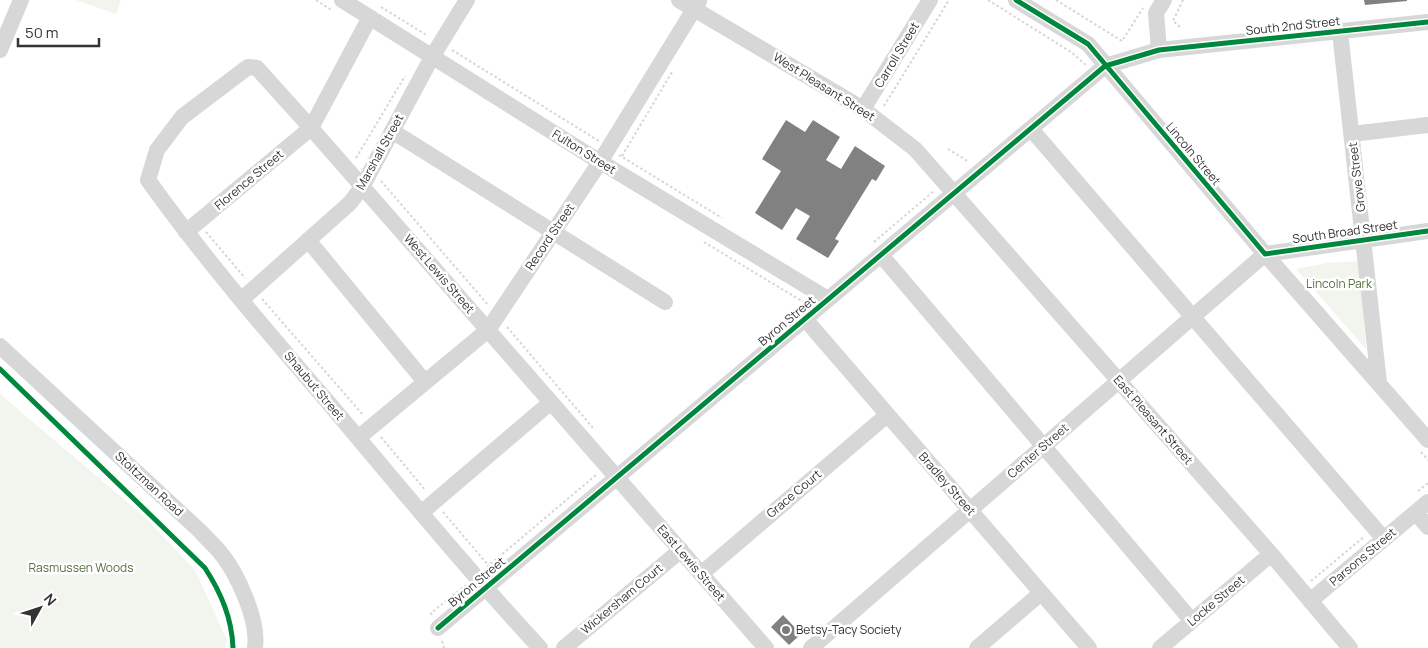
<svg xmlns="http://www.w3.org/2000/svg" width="1428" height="648" font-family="Manrope,sans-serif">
	<rect width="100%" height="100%" fill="#fff"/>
	<path fill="#f1f5ed" d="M76 0H121L116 14Z
		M1359 261 1366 349 1296 269 1327 263Z
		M0 394 146 518 195 570 227 640 225 648H0Z"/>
	<path fill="#818181" d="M1364 0H1407V1L1365 5Z
		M786 120 805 132 813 120 840 137 826 160 841 169 855 146 885 166 876 181 872 179 835 239 839 241 828 258 796 239 810 216 796 208 782 230 755 213 781 171 762 159Z
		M783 615 801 634 789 645 771 627Z"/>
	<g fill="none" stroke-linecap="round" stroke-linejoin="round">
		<path stroke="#d6d6d6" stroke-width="2" stroke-dasharray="2.5 2.5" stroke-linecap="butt" d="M316 0 333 11
			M988 0 1071 52 1086 65
			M1056 0 1122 41 1143 8
			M381 7 428 36
			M1180 27 1173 21 1183 0
			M452 50 599 141
			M884 106 949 0
			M948 149 969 162
			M619 155 722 218
			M622 156 672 72
			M356 158 405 76
			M381 181 489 306
			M206 232 245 278
			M704 242 805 303
			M874 242 935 190
			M262 299 364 416
			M507 327 593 428
			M381 437 426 491
			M1421 452 1428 460
			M1418 491 1428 483
			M443 512 489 566
			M487 567 596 475
			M1311 581 1365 536
			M432 615 431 613 466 585
			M442 641 444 648"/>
		<path stroke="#d7d7d7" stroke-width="16" d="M342 0 589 155 828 299
			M679 0 863 109 915 149 1271 554 1350 648
			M1016 0 1088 44 1265 254 1428 440
			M1340 32 1379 383
			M0 50 21 0
			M1159 50 1156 13 1164 0
			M863 109 930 0
			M1031 129 1384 539
			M392 131 665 302
			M1352 134 1428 125
			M186 232 311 128 370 17
			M308 240 425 382
			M1265 254 1428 231
			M881 255 1192 621
			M241 300 350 203 362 187 432 57 467 0
			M805 319 1089 648
			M0 346 200 531C206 538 213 544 219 551 237 572 259 620 255 648
			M358 438 488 330 600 162 699 1
			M421 513 551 402
			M1416 513 1428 527
			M701 574 887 415
			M1310 601 1428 502
			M438 628 1105 66 1159 50 1428 22
			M540 648C466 568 397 484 327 401 265 329 203 257 148 180L157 150 182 117 248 67 257 68 311 128 766 648
			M564 648 681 550
			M811 648 1265 254
			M977 648 1041 593
			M1160 648 1271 554"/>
		<defs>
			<path id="cycleway" d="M1016 0 1088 44 1265 254 1428 231
				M0 369 205 568C221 593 232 618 233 648
				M438 628 1105 66 1159 50 1428 22"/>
		</defs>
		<use href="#cycleway" stroke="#fff" stroke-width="8"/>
		<use href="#cycleway" stroke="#00873e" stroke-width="5"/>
	</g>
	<circle fill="#7a7a7a" stroke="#fff" stroke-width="2" cx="786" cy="630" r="5"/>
	<g text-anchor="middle" stroke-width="5" stroke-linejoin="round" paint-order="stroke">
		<g font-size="12" fill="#333" stroke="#fff">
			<text transform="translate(1293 26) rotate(-6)" y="4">South 2nd Street</text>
			<text transform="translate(897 55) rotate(-59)" y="4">Carroll Street</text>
			<text transform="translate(824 87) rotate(32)" y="4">West Pleasant Street</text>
			<text transform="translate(380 152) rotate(-61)" y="4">Marshall Street</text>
			<text transform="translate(584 152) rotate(32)" y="4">Fulton Street</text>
			<text transform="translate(1193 154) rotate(50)" y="4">Lincoln Street</text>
			<text transform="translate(1357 177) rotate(-97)" y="4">Grove Street</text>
			<text transform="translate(249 180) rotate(-40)" y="4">Florence Street</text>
			<text transform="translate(1345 232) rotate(-8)" y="4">South Broad Street</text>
			<text transform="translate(550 237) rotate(-56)" y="4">Record Street</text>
			<text transform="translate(439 274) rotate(49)" y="4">West Lewis Street</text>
			<text transform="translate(787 321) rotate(-40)" y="4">Byron Street</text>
			<text transform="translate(314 386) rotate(50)" y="4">Shaubut Street</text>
			<text transform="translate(1153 420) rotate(49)" y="4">East Pleasant Street</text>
			<text transform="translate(1038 451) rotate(-41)" y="4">Center Street</text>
			<text transform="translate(149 484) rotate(43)" y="4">Stoltzman Road</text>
			<text transform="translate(947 484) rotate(49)" y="4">Bradley Street</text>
			<text transform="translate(794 494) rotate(-40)" y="4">Grace Court</text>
			<text transform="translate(1363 557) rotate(-40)" y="4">Parsons Street</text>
			<text transform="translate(691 563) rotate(49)" y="4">East Lewis Street</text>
			<text transform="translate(477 582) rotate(-40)" y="4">Byron Street</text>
			<text transform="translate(622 599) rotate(-40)" y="4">Wickersham Court</text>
			<text transform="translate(1216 601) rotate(-40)" y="4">Locke Street</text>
		</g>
		<g font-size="12" fill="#56703f" stroke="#fff">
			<text x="1339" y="288">Lincoln Park</text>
			<text x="81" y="572">Rasmussen Woods</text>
		</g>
		<g font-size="12" fill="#333" stroke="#fff" text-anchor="start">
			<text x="796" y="634">Betsy-Tacy Society</text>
		</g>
	</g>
	<g transform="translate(40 608) rotate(50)" stroke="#ffffff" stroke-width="4" paint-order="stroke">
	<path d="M0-4L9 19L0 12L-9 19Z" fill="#333333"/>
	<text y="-8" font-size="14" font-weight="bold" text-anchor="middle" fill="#333333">N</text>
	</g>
	<path d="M18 38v8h81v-8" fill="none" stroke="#333333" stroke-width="2.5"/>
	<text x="25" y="38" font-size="15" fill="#333333" stroke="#ffffff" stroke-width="4" paint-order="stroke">50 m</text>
</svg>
